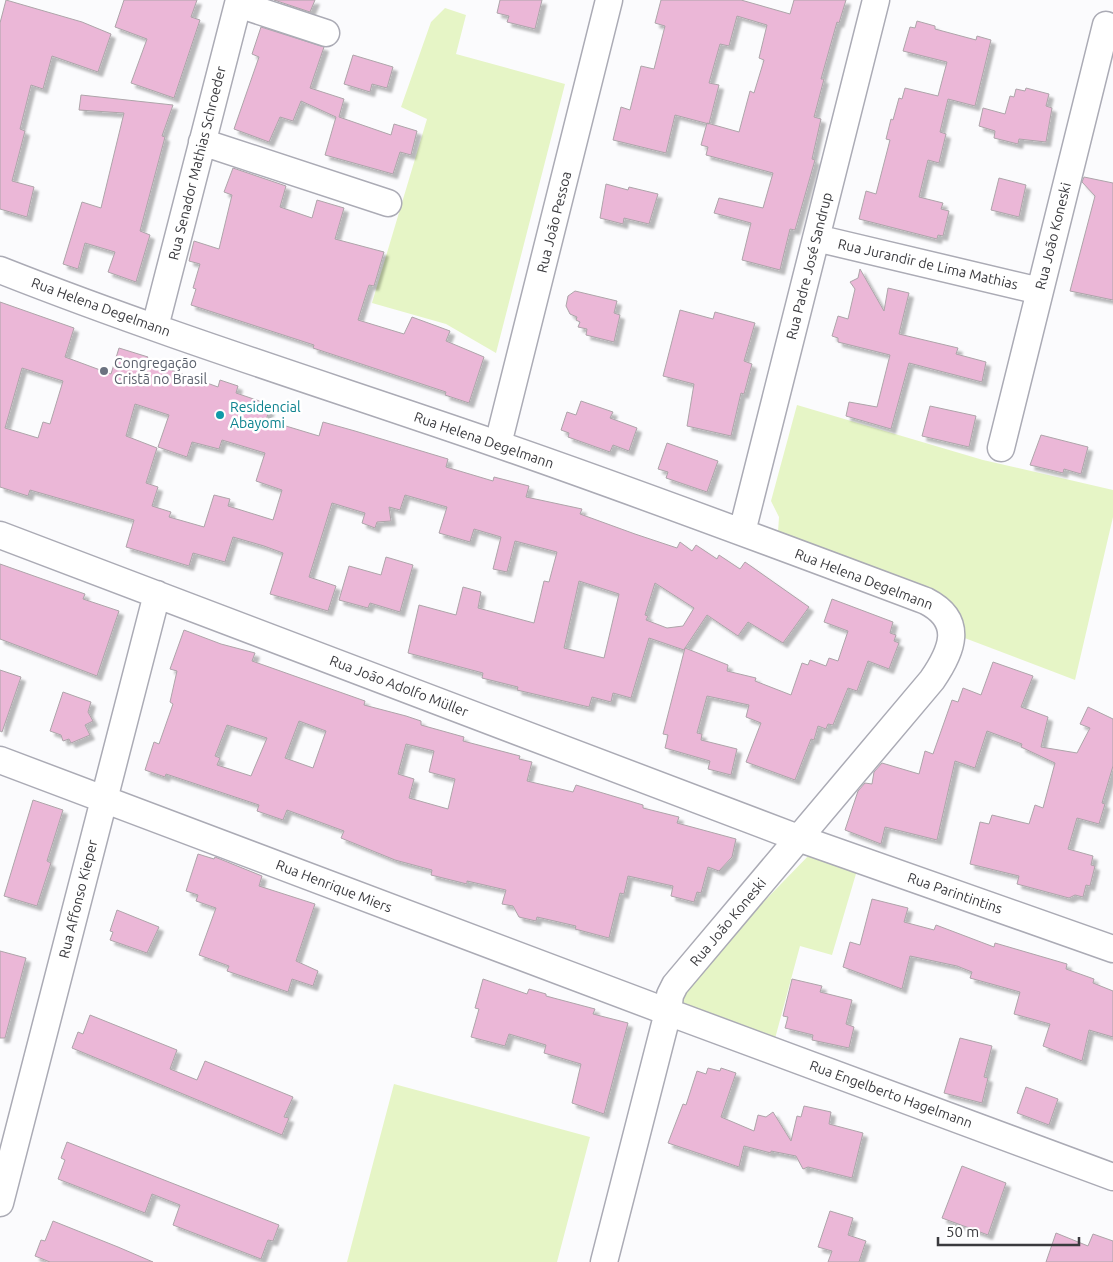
<svg xmlns="http://www.w3.org/2000/svg" width="1113" height="1262" font-family="Ubuntu,sans-serif">
	<defs>
		<filter id="shadow"><feDropShadow dx="4.5" dy="4.5" stdDeviation="1" flood-color="#0004"/></filter>
	</defs>
	<rect width="100%" height="100%" fill="#fbfbfd"/>
	<path fill="#e6f5c6" d="M445 8 466 15 456 54 565 84 496 353 446 324 372 303 427 119 401 107 431 22Z
		M797 405 983 460 1113 490V517L1075 680 962 637 958 620 778 532 779 517 771 501Z
		M813 851 858 867 832 955 800 946 773 1046 687 1013 680 995 686 982Z
		M394 1084 590 1137 557 1262H347Z"/>
	<path fill="#ebb7d7" stroke="#ada4a9" fill-rule="evenodd" filter="url(#shadow)" d="M6 0 82 22 111 34 98 72 52 56 43 89 31 85 20 129 25 131 12 181 34 187 27 217 0 209V23Z
		M124 0H197L191 17 200 20 174 98 131 83 147 39 115 27Z
		M274 0H315L310 12Z
		M500 0H542L535 29 507 22 509 16 497 13Z
		M661 0H741L790 14 794 0H846L839 23 837 22 821 79H824L814 117 821 119 812 159 815 160 795 230 790 229 780 270 742 260 751 223 714 213 719 198 763 208 773 173 706 155 708 147 701 145 707 123 739 132 750 91 754 93 764 60 759 58 767 25 737 16 729 46 720 44 709 83 719 85 709 124 675 115 666 153 613 140 621 107 630 110 641 66 654 69 665 26 655 23Z
		M917 21 935 26V29L976 40 977 36 991 40 975 106 948 99 940 132 946 134 939 163 928 160 919 197 943 203 941 209 949 211 943 236 938 235 937 239 859 219 866 191 876 194 890 140 886 139 891 119 893 120 899 98 902 99 905 88 938 96 947 62 903 51 910 27 915 28Z
		M261 27 324 47 310 88 344 99 339 117 391 135 394 124 417 131 411 155 400 152 393 174 325 155 336 117 301 101 293 121 280 117 269 142 234 129 259 57 252 54Z
		M353 55 393 67 387 88 372 84 370 92 344 84Z
		M1026 88 1049 94 1046 106 1052 108 1046 142 1019 139 1018 144 994 138 995 131 979 126 983 108 1005 114 1010 96 1014 97 1016 89 1025 91Z
		M81 95 173 105 162 136 165 137 140 231 150 235 136 282 108 272 115 252 85 243 78 269 63 264 82 202 101 208 124 113 79 110Z
		M233 168 286 186 280 207 312 218 317 200 344 208 335 239 384 252 374 286 369 285 358 320 404 334 412 317 450 331 446 341 484 357 469 403 445 395 446 392 313 348 314 345 191 305 196 289 193 288 200 264 189 261 194 241 219 249 232 195 224 192Z
		M1084 177 1113 183V300L1070 291 1095 196 1082 182Z
		M999 178 1026 185 1019 217 991 210Z
		M606 184 628 190 629 187 658 194 649 224 624 218 623 224 600 218Z
		M860 269 884 311 888 288 909 293 899 334 958 348 956 354 986 362 982 382 909 363 891 429 846 416 849 402 877 407 890 355 838 342V338L832 336 838 316 848 319 855 289 850 282 858 278Z
		M575 291 617 301 614 313 620 315 614 342 586 335 587 329 578 327 580 322 576 320 577 317 570 314 566 306 568 296Z
		M0 302 74 328 65 357 111 374 119 348 148 357 146 361 218 387 220 380 238 386 236 393 271 405 266 420 319 436 323 422 355 431 448 459 446 467 493 481 494 477 529 486 526 497 582 509 580 514 635 534 677 548 680 542 692 551 696 545 717 559 719 555 740 569 745 562 809 607 783 643 748 622 738 636 707 615 685 648 728 665 727 671 756 678 755 681 791 695 802 663 808 665 810 660 826 666 829 658 838 661 848 631 824 622 832 599 893 622 890 633 896 635 894 641 899 643 889 669 868 661 857 691 848 688 833 725 828 724 826 729 818 726 814 740 811 739 795 780 746 762 761 723 746 717 749 705 707 696 697 733 702 734 701 740 737 749 731 775 708 769 710 761 665 748 668 735 663 734 685 648 684 650 649 638 631 698 613 693 611 702 592 697 589 707 517 690 518 687 482 678 483 673 408 653 419 605 456 615 463 587 481 592 478 608 534 623 544 581 549 582 557 552 515 541 507 572 493 569 501 537 474 529 470 542 439 533 447 507 405 495 400 510 389 507 391 521 377 522 375 528 362 523 365 513 332 503 309 577 336 586 328 611 270 594 283 553 264 546 233 537 225 562 193 553 189 566 126 547 134 520 30 490 28 496 0 487ZM22 368 63 381 50 424 43 422 38 438 5 428ZM135 404 169 415 158 447 187 457 192 442 219 449 222 440 265 453 256 481 282 490 273 520 228 506 230 499 214 495 204 527 169 517 171 512 152 506 158 487 146 483 157 448 126 436ZM579 581 619 594 604 658 564 648ZM655 583 694 608 683 626 667 628 646 620 648 616 645 615Z
		M680 310 713 319 715 312 755 323 744 361 752 364 744 394 741 393 731 436 687 426 694 384 663 376Z
		M581 401 613 412 610 418 637 428 629 451 613 445 610 452 568 437 569 433 561 430 567 412 576 415Z
		M930 406 976 416 969 447 922 436Z
		M1041 435 1088 447 1081 474 1064 469 1063 473 1030 465Z
		M667 443 718 461 707 492 666 478 668 472 658 469Z
		M386 557 413 565 400 612 370 603 368 608 339 600 349 566 381 575Z
		M0 564 85 594 83 599 119 611 97 676 0 639Z
		M184 630 221 644 255 653 252 661 365 701 364 705 406 716 421 721V725L464 737 463 741 520 756 519 759 532 762 527 781 573 792 576 785 643 805V808L679 817 677 823 736 839 732 857 719 871 708 867 701 893 697 892 694 902 671 896 673 886 628 876 624 894 620 893 609 938 575 929 576 926 537 917 536 921 519 917 513 906 502 904 506 890 467 881V884L431 875 432 870 395 860 341 838 344 831 287 810 283 820 257 811 259 805 166 774 165 777 145 770 154 742 159 744 173 704 170 702 177 671 170 669ZM299 721 326 731 313 768 285 758ZM227 725 267 738 251 776 217 765 220 758 215 756ZM406 744 434 751 429 772 455 779 448 809 409 798 414 779 398 774Z
		M993 662 1033 676 1021 707 1048 717 1041 747 1077 753 1090 728 1080 724 1088 707 1113 719V766L1102 803 1105 804 1099 824 1077 818 1068 849 1093 856 1091 865 1095 866 1090 886 1086 885 1083 897 1075 895 1069 898 1017 884 1019 876 970 864 980 822 989 824 992 815 1029 824 1035 805 1043 808 1055 763 1021 747 1022 744 987 731 975 768 955 761 937 840 885 827 881 844 845 830 858 791 865 783 872 784 874 772 882 763 919 774 925 751 933 754 952 700 958 702 963 688 981 695Z
		M0 670 21 677 2 732 0 731Z
		M63 692 91 702 88 712 93 721 85 725 90 735 71 743 69 739 63 741 61 735 50 731Z
		M33 800 63 810 47 861 51 863 37 906 4 896Z
		M198 854 214 859 215 857 262 876 259 886 315 904 296 961 318 971 313 986 292 979 288 992 227 971 229 966 199 955 216 908 196 901 198 895 186 891Z
		M872 899 908 908 904 922 934 930 936 925 994 947 995 943 1067 964 1066 969 1094 979 1093 983 1113 991V1037L1089 1030 1082 1061 1043 1046 1050 1024 1014 1014 1020 992 970 978 972 972 957 966 910 956 902 989 843 967 850 942 860 945Z
		M117 910 159 927 147 953 110 940 113 932 110 931Z
		M0 951 26 958 5 1038H0Z
		M483 979 527 994 529 989 546 994V996L595 1009 593 1014 628 1023 604 1114 572 1103 581 1064 544 1053 546 1045 509 1034 505 1046 471 1037 479 1009 475 1008Z
		M792 979 822 986 820 992 852 1000 846 1024 854 1027 849 1048 812 1040 813 1035 785 1028 788 1017 783 1016Z
		M90 1015 177 1050 170 1069 197 1080 205 1061 293 1097 284 1117 289 1118 282 1135 72 1048 78 1032 83 1034Z
		M960 1038 992 1046 984 1077 988 1078 982 1103 944 1093Z
		M708 1068 720 1071 721 1068 736 1073 721 1117 754 1131 758 1115 766 1117 773 1112 791 1141 797 1116 801 1117 804 1106 831 1112 829 1124 863 1133 852 1178 808 1167 803 1169 796 1156 771 1151V1153L744 1146 739 1167 668 1143 683 1104 686 1105 697 1071 706 1074Z
		M1026 1087 1058 1099 1049 1125 1017 1113Z
		M67 1142 279 1225 273 1241 268 1240 261 1259 173 1225 180 1205 152 1194 145 1213 58 1179 65 1160 61 1158Z
		M962 1166 1006 1183 988 1235 942 1218Z
		M830 1211 853 1218 848 1235 866 1241 859 1262H828L832 1251 818 1247Z
		M53 1221 118 1247 153 1262H50L35 1256 41 1240 45 1241Z
		M1056 1233 1088 1246 1093 1234 1113 1241V1262H1046Z"/>
	<g fill="none" stroke-linecap="round" stroke-linejoin="round">
		<defs>
			<path id="minor" d="M238 4 326 33
				M202 142 388 203
				M816 238 1040 291
				M0 270C162 334 329 386 494 443 639 493 782 547 926 601 965 621 952 651 932 680L675 985 670 995 668 1012 604 1262
				M155 327 239 0
				M498 444 609 0
				M1001 448 1106 25
				M742 532 876 0
				M0 535 798 838 1113 949
				M0 760 668 1012 1113 1177
				M0 1203 157 594"/>
		</defs>
		<use href="#minor" stroke="#ababb5" stroke-width="29"/>
		<use href="#minor" stroke="#fff" stroke-width="26"/>
	</g>
	<circle fill="#6b7280" stroke="#fff" stroke-width="2" cx="104" cy="371" r="5"/>
	<circle fill="#0f9aa8" stroke="#fff" stroke-width="2" cx="220" cy="415" r="5"/>
	<g text-anchor="middle" stroke-width="5" stroke-linejoin="round" paint-order="stroke">
		<g font-size="14" fill="#3a3a3e" stroke="#fff">
			<text transform="translate(197 163) rotate(-76)" y="5">Rua Senador Mathias Schroeder</text>
			<text transform="translate(554 222) rotate(-76)" y="5">Rua João Pessoa</text>
			<text transform="translate(1053 236) rotate(-76)" y="5">Rua João Koneski</text>
			<text transform="translate(928 264) rotate(13)" y="5">Rua Jurandir de Lima Mathias</text>
			<text transform="translate(809 266) rotate(-76)" y="5">Rua Padre José Sandrup</text>
			<text transform="translate(101 307) rotate(20)" y="5">Rua Helena Degelmann</text>
			<text transform="translate(484 440) rotate(19)" y="5">Rua Helena Degelmann</text>
			<text transform="translate(864 579) rotate(21)" y="5">Rua Helena Degelmann</text>
			<text transform="translate(399 686) rotate(21)" y="5">Rua João Adolfo Müller</text>
			<text transform="translate(334 886) rotate(21)" y="5">Rua Henrique Miers</text>
			<text transform="translate(955 893) rotate(19)" y="5">Rua Parintintins</text>
			<text transform="translate(78 899) rotate(-76)" y="5">Rua Affonso Kieper</text>
			<text transform="translate(728 922) rotate(-50)" y="5">Rua João Koneski</text>
			<text transform="translate(891 1094) rotate(20)" y="5">Rua Engelberto Hagelmann</text>
		</g>
		<g font-size="14" fill="#5b616d" stroke="#fff" text-anchor="start">
			<text x="114" y="368">Congregação<tspan x="114" dy="16">Cristã no Brasil</tspan></text>
		</g>
		<g font-size="14" fill="#0d838f" stroke="#fff" text-anchor="start">
			<text x="230" y="412">Residencial<tspan x="230" dy="16">Abayomi</tspan></text>
		</g>
	</g>
	<path d="M938 1237v8h141v-8" fill="none" stroke="#3a3a3e" stroke-width="2.5"/>
	<text x="946" y="1237" font-size="15" fill="#3a3a3e" stroke="#ffffff" stroke-width="4" paint-order="stroke">50 m</text>
</svg>
